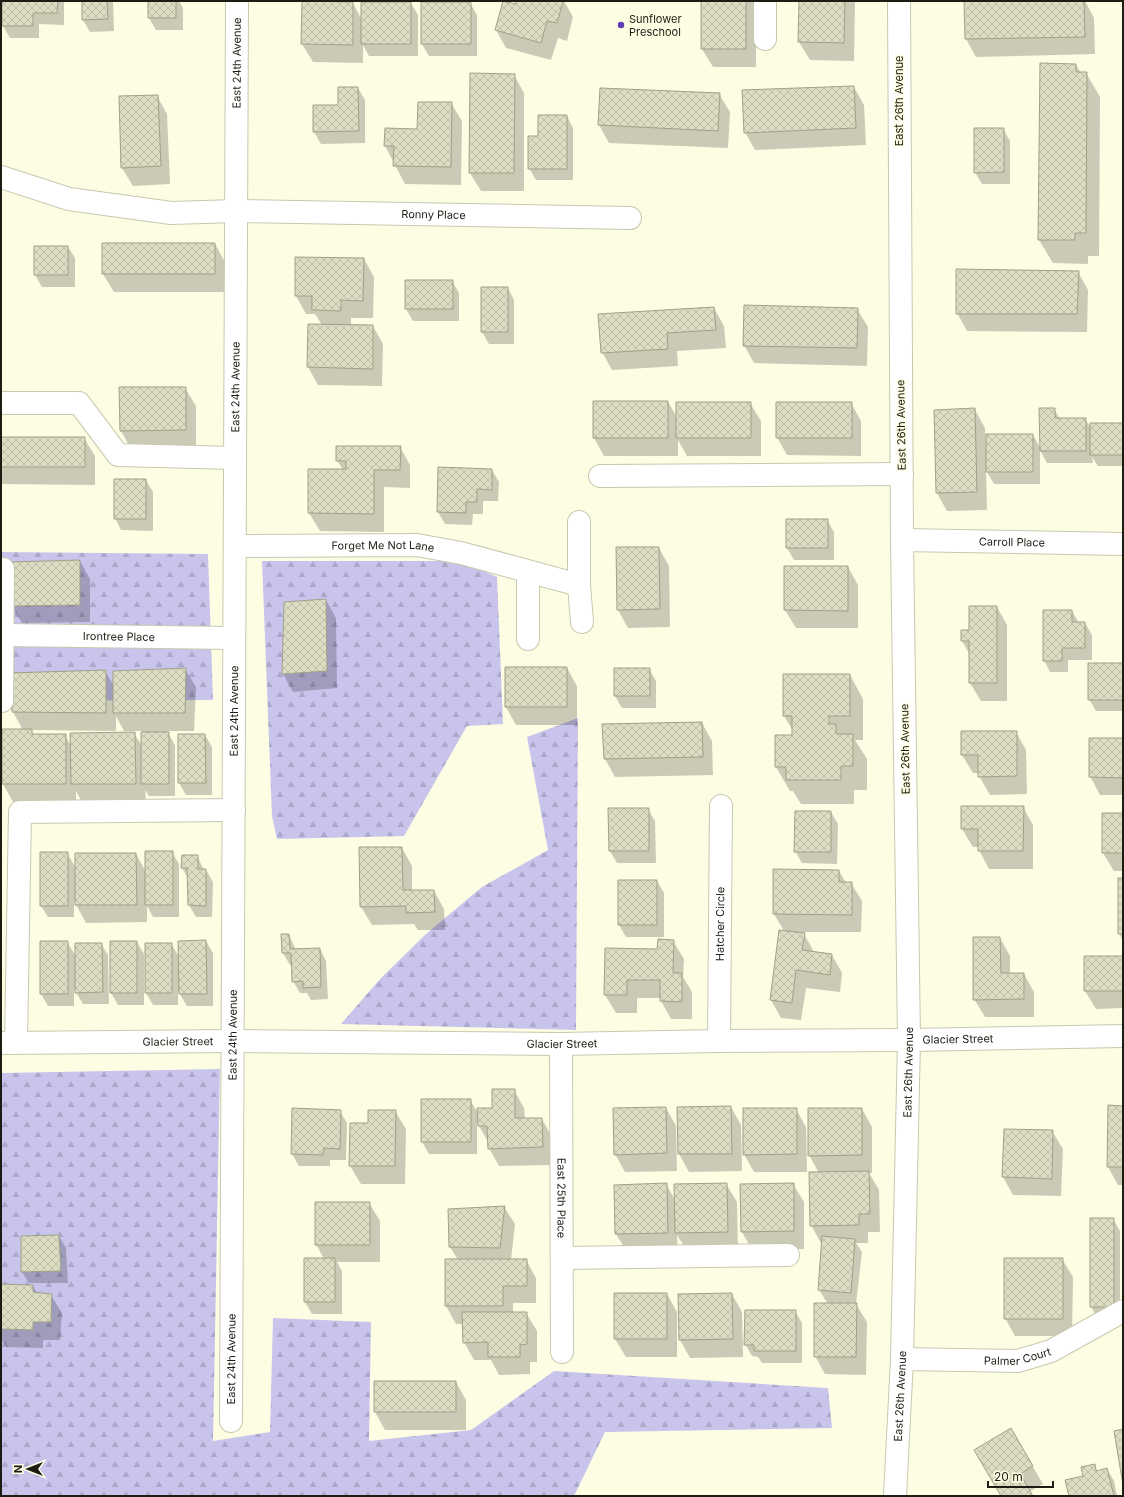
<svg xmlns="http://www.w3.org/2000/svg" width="1124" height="1497" font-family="Inter,sans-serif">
	<defs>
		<pattern id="forest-firs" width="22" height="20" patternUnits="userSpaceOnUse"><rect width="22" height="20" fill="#c9c4ec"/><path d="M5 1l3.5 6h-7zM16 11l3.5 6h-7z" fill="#aca8ca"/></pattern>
		<pattern id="building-cross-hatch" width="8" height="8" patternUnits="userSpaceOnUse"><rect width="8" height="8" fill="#ddddc4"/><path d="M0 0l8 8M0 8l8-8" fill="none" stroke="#bdbda8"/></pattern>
	</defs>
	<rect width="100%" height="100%" fill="#fdfde4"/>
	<path fill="url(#forest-firs)" d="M1 552 208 554 213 700 1 701Z
		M262 561H461L497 577 503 724 467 726 404 836 277 839 272 816Z
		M578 718 576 1030 341 1024 381 978 426 934 482 887 548 850 527 737Z
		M220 1069 213 1441 270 1432 273 1318 371 1322 369 1441 471 1430 554 1371 828 1388 832 1428 605 1432 574 1496H1V1073Z"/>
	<path fill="#0003" fill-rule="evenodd" d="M3 1H64V25L39 24V38H10L3 26Z
		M83 1H113L114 31 90 32 83 20Z
		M149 1H179L183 8V30H156L149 18Z
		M517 1H564L573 17 567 41 558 38 551 60 506 48 496 30 515 5Z
		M702 1H756V67H713L702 49Z
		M800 1H855L854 61 810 60 799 42Z
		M965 1H1085L1094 18 1095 54 976 57 966 39Z
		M303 2 353 3 362 20 411 3 418 15V56H369L363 45V63L313 62 302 44Z
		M470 3 477 15V56H429L422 44Z
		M1076 65 1081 73H1086L1100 97 1099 256H1088V264L1053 263 1039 240Z
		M514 75 524 93V191H481L470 173Z
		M854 87 864 105 866 145 755 150 745 132Z
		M358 88 365 100V143L321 144 314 132Z
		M719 94 730 112 728 148 609 143 599 125Z
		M157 96 167 114 170 184 133 186 122 168Z
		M451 103 462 121 461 185 405 184 385 146 418 130Z
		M567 116 573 128V180H536L529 168 539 137Z
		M1003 129 1010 141V184H982L975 172Z
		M215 244 225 262V292H114L103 274Z
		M68 247 75 258V287H42L35 275Z
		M364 259 374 277 373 318H351V326H373L383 344 382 386 318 385 308 367 322 325 315 314H306L296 296Z
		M1078 272 1088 290 1087 332 967 331 957 313Z
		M452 281 459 293V321H413L406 309Z
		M482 288H508L514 300V344H489L482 332Z
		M714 308 724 326 726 348 677 351 678 366 612 370 602 352Z
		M857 309 868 327 867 366 754 363 744 345Z
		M185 388 196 406V448L131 449 121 431Z
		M594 402H668L677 417 750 403 761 421V456H687L678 440V456H604L594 438Z
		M851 403 861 421V456L787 455 777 437Z
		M1054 409 1060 419H1085L1091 428 1123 424V466H1098L1092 457 1093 463H1047L1040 450V484H994L986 470 987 510 947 511 937 493 975 410 985 428 986 450 1033 435 1041 449Z
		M1 438H84L95 456V485L1 484Z
		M400 447 410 465V488L384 487V532L320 531 309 513 343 470 337 460Z
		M492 470 499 482 498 501H483V514H473L472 525 445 524 438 512Z
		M146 480 153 492V531L121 530 115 518Z
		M827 520 834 532V560H794L787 548Z
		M659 548 669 566 670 627 628 628 618 610Z
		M80 561 90 579V622L22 623 11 605Z
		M848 567 858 585V628H796L785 610Z
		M326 600 336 618 337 688 293 692 283 674 285 603Z
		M997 607 1007 625V701H981L970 683V655L962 641 970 631Z
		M1072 611 1079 623H1085L1092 635V660H1068V672H1050L1044 660Z
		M1123 664V711H1096L1089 699Z
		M567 668 577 686V725H516L506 707Z
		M185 669 196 687 194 731H167L175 745V796H149L145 790 146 801 82 802 76 791V802H13L3 784 23 730 13 712 11 674 105 671 114 686ZM116 716 124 731H142V746L134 733 71 746 65 735H34L31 730 116 731Z
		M649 669 656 681V708H622L615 696Z
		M850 675 863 699V740H855L867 759V790H854V804H801L793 791H790L776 767 792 736V729L784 716Z
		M702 723 712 741 713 775 615 777 605 759 603 725Z
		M1016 732 1026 750 1027 794 990 795 979 776V773H973L962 755Z
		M205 735 212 747V795H186L179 783Z
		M1123 739V795H1100L1090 776Z
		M962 807H1023L1033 825V869H989L979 850V847H973L962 829Z
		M609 809H648L655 821 656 863H617L610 851Z
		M831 812 838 824 837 864 802 863 795 851Z
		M1123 814V871H1114L1103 853Z
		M402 848 412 866V891H434L444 909 445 930H418L414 924 372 925 361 907Z
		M172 852 179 864V917H153L147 906V922L86 923 74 901V917H48L41 906 67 853 76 868 136 854 146 872Z
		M183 856H197L204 870H206L213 882 212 917H196L189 905 188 878 182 868Z
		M839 871 846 883H851L862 901 861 932H803L814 952 832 955 842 973 840 992 806 988 801 1020 781 1018 771 1000 784 931 774 914Z
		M1123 879V941L1119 933Z
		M657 881 664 893V937H626L619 925Z
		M289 935 296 950 320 949 326 961 328 999 311 1000 307 993H300L293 981 292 965H290L283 953Z
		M1000 938 1010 956V974H1024L1034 992V1017H985L974 999Z
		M206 941 213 953V1006H187L178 991V1005H153L146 993 171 944 180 958Z
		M673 941 684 959 683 977 692 992V1019H671L661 1001V998H637V1013H616L605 995 658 950Z
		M67 942 76 956 101 944 108 955 109 1004H83L74 989V1006H48L41 994Z
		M111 942H137L144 954V1005H118L111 993Z
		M1123 957V1008L1096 1009 1085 991Z
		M514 1090 524 1108 525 1119H542L552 1137 553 1165 499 1166 489 1148V1143L477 1123V1154H429L422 1142 470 1100 479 1115 493 1109Z
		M731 1107 741 1125 742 1171 689 1172 679 1154 678 1108Z
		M1123 1107V1185H1118L1108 1167Z
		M666 1108 676 1126 677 1171 625 1172 615 1154Z
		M796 1109 806 1127 807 1172H754L744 1154Z
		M862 1109 872 1127V1173H869L879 1190 880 1232H868V1243H856L862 1252 856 1304 867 1322 866 1375 825 1374 815 1356 828 1304 819 1290 823 1243H821L811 1225 819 1173 809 1155Z
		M340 1111 347 1123 346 1160H330V1166H299L292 1154Z
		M395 1111 406 1129 405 1184H361L350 1166 369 1124Z
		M1052 1131 1063 1149 1061 1196 1013 1195 1003 1177Z
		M666 1184 675 1200 726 1184 737 1202 738 1250 687 1251 677 1235 678 1250 627 1252 616 1234Z
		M793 1184 804 1202V1249L752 1250 742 1232Z
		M369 1203 380 1221V1262H337L342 1271V1314H312L305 1302 324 1259 316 1244Z
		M504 1207 515 1224 511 1260H526L536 1278V1303H513V1313H526L537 1331V1362H530V1374L499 1375 491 1360H474L464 1342 463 1324H456L446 1306 458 1260 450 1247 449 1210Z
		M1113 1219 1120 1231V1319H1098L1091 1307Z
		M59 1236 66 1248 68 1283H29L22 1272Z
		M1062 1259 1073 1277 1072 1336H1015L1005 1318Z
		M1 1285 33 1286 37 1293 51 1295 62 1313 60 1340H43V1348L6 1347 1 1339Z
		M667 1294 677 1312V1357H626L615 1339Z
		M732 1294 742 1312 743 1357 690 1358 680 1340Z
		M795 1311 802 1323V1363H762L758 1357 752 1356 745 1344Z
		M456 1382 466 1400V1430H385L375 1412Z
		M1011 1430 1043 1484 1029 1492 1031 1496H1002Z
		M1094 1465 1098 1472 1107 1469 1114 1481 1117 1496H1070Z"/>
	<path fill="url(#building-cross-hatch)" stroke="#a1a189" d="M2 1H58L57 13H33V26H2Z
		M82 1H107L108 19 82 20Z
		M148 1H176V18H148Z
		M302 1 353 2V45L301 44Z
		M503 1 515 4 516 1H563L557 23 547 21 541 43 495 30Z
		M701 1H746V49H701Z
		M799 1H845L844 43 798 42Z
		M964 1H1084L1085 37 965 39Z
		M361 2H411V44H361Z
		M421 2H471V44H421Z
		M1040 63 1076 64V72H1087L1086 233H1075V240H1038Z
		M470 73 515 74 514 173H469Z
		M854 86 856 128 744 133 742 90Z
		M338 87H358L359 131 313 132V105H338Z
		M600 88 720 93 718 131 598 125Z
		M158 95 161 166 121 168 119 96Z
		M418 102H452L451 167 393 166 394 146H384L385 128 417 129Z
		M538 115H567V169H528V136H538Z
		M974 128H1004V172L974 173Z
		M102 243H215V274H102Z
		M34 246H68V275H34Z
		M295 257 364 258 363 301 341 300V311L312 310V296H295Z
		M956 269 1079 271 1077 314H956Z
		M405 280H453V309H405Z
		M481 287H508V332H481Z
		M744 305 858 308 857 348 743 346Z
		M714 307 716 330 667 333 668 349 601 353 598 314Z
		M308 324 373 325V369L307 367Z
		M119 387H186V430L120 431Z
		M593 401H668V438H593Z
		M676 402H751V438H676Z
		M776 402H852V438H776Z
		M975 408 977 492 936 493 934 410Z
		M1039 408H1055V418H1086V451H1040Z
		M1090 423H1123V455H1090Z
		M986 434H1033V472H986Z
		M1 437H85V467H1Z
		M336 446H401L400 470H374V514L308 513V469H346V461H336Z
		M438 467 492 469V490L477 489V502H466V513L437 512Z
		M114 479H146V519H114Z
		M786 519H828V548H786Z
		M616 547H659L660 609 617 610Z
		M80 560V605L10 606V562Z
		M784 566H848V611L784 610Z
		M326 599 327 671 282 674 284 602Z
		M969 606H997V683H969V641H961V630H969Z
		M1043 610H1072V622H1085V648H1062V661H1043Z
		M1088 663H1123V700H1088Z
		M505 667H567V707H505Z
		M186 668 185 713H113V671Z
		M614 668H650V696H614Z
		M106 670V713L12 712 10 673Z
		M783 674H850V716H829V724H836V734H853V766H841V780H786V767H775V735H792V716H783Z
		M702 722 703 757 604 759 602 724Z
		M2 729H32V734H66V784H2Z
		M961 731H1017V776L978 777V755H961Z
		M135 732 136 784H71L70 733Z
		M141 732H169V784H141Z
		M178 734H205L206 783H178Z
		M1089 738H1123V778L1089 777Z
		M961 806H1024L1023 851H978V829H961Z
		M608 808H649V851H609Z
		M795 811H831V852H794Z
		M1102 813H1123V853H1102Z
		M359 847H402L403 890H434L435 912 406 913V906L360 907Z
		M145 851H173V905H145Z
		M40 852H68V906H40Z
		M75 853H136L137 905H75Z
		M182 855H198V869H206V906L188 905 187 868H181Z
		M773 869 839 870V882H852V915L773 914Z
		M1118 878H1123V934H1118Z
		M618 880H657V925H618Z
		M779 930 805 933 802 950 832 954 830 975 796 970 792 1003 770 1000Z
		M281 934H289L290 949 320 948 321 987 303 988V981L292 982 291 953H282Z
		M973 937H1000L1001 973H1024V999L973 1000Z
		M658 939 674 940 673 973H682V1002L660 1001V980H627V995H604L605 948 657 949Z
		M206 940 207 994H179L178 941Z
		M40 941H68V994H40Z
		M110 941H137V993H110Z
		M75 943H102L103 992 75 993Z
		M145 943H172V993H145Z
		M1084 956H1123V991H1084Z
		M492 1089H515V1118H542L543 1147 488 1149 487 1126H478L477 1108H492Z
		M421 1099H471V1142H421Z
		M1108 1105 1123 1106V1167H1107Z
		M731 1106 732 1154H678L677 1107Z
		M666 1107 667 1153 614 1155 613 1108Z
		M292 1108 341 1110 340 1149 324 1148 323 1155 291 1154Z
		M743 1108H797V1154L743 1155Z
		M808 1108H862V1155L808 1156Z
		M368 1110H396L395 1166H349L350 1123H368Z
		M1004 1129 1053 1130 1052 1179 1002 1177Z
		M869 1171 870 1214H859V1225L810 1226 809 1172Z
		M667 1183 668 1233 615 1234 614 1185Z
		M727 1183 728 1232 675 1233 674 1184Z
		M794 1183V1231L741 1232 740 1184Z
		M315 1202H370V1245H315Z
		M505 1206 500 1248 449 1247 448 1209Z
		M1090 1218H1114V1307H1090Z
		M59 1235 61 1271 21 1272V1236Z
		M822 1236 855 1239 851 1293 818 1290Z
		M304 1258H335V1302H304Z
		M1004 1258H1063V1319H1004Z
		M445 1259H527V1286H503V1306H445Z
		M1 1284 33 1285V1292L52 1294 51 1322H33V1330L1 1329Z
		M614 1293H667V1339H614Z
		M732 1293 733 1339 679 1340 678 1294Z
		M814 1303H857L856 1357H814Z
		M745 1310H796V1351H754V1345H744Z
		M462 1312H527V1344L520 1345V1357H488V1342L463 1343Z
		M374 1381H456V1412H374Z
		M1011 1428 1033 1466 1020 1474 1033 1496H1001L974 1450Z
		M1123 1429V1485L1114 1431Z
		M1095 1464 1096 1471 1107 1468 1114 1496H1069L1065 1480 1083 1476 1081 1467Z"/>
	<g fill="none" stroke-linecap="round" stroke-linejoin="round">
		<defs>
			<g id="minor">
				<path d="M765 1V39"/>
				<path id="s1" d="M1 177 69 199 171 213 236 211 630 218"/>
				<path d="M1 403H79L118 455 235 458"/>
				<path d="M600 476 902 474"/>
				<path id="s2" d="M902 540 1123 544"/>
				<path id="s3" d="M235 546 417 545 461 553 579 585V522"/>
				<path d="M528 572V639"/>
				<path d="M579 585 582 622"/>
				<path id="s4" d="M3 635 234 638"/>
				<path d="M2 701 3 569"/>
				<path id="s5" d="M719 1041 721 806"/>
				<path id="s6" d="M1 1043 233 1041 561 1044 719 1041 909 1040 1123 1036"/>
				<path d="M16 1043 20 812 234 810"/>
				<path id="s7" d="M561 1044 562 1352"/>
				<path d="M562 1258 788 1255"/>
				<path id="s8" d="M902 1359 1018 1361 1051 1351 1123 1311"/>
				<path id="s9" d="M231 1421 237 1"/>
				<path id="s10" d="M895 1496 902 1359 909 1040 902 540 899 1"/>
			</g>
		</defs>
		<use href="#minor" stroke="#c7c8af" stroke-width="24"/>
		<use href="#minor" stroke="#fff" stroke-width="22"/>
	</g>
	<circle fill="#603eb6" stroke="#fdfde4" stroke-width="1.5" cx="621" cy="25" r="4"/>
	<g text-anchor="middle" stroke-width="3" stroke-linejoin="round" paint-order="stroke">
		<g font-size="11" fill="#1c1c13" stroke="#fdfde4" text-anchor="start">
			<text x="629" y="23">Sunflower<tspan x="629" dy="13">Preschool</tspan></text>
		</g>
		<g font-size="11" fill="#1c1c13" stroke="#fdfde4">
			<text dy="4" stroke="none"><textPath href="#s9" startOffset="1358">East 24th Avenue</textPath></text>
			<text transform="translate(899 101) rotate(-90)" y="4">East 26th Avenue</text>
			<text dy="4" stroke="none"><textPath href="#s1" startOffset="437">Ronny Place</textPath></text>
			<text dy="4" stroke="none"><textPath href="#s9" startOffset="1034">East 24th Avenue</textPath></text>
			<text transform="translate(901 425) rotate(-91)" y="4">East 26th Avenue</text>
			<text dy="4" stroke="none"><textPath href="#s2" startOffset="110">Carroll Place</textPath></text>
			<text dy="4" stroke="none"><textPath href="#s3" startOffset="148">Forget Me Not Lane</textPath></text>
			<text dy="4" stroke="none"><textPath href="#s4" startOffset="116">Irontree Place</textPath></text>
			<text dy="4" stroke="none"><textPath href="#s9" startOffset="710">East 24th Avenue</textPath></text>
			<text transform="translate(905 749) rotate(-91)" y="4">East 26th Avenue</text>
			<text dy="4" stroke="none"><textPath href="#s5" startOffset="117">Hatcher Circle</textPath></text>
			<text dy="4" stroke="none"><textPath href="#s9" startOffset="386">East 24th Avenue</textPath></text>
			<text dy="4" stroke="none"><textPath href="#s6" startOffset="957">Glacier Street</textPath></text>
			<text dy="4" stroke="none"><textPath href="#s6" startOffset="177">Glacier Street</textPath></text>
			<text dy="4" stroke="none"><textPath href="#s6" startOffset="561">Glacier Street</textPath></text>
			<text dy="4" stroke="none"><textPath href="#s10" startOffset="424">East 26th Avenue</textPath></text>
			<text dy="4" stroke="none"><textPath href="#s7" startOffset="154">East 25th Place</textPath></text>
			<text dy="4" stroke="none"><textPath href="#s8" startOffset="116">Palmer Court</textPath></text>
			<text dy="4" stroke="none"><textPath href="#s9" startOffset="62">East 24th Avenue</textPath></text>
			<text dy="4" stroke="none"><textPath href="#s10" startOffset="100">East 26th Avenue</textPath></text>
		</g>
	</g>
	<rect width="1124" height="1497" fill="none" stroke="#1c1c13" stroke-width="4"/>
	<g transform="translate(28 1469) rotate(270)" stroke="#fdfde4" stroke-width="3" paint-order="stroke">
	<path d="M0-3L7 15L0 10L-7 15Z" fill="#1c1c13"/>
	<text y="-6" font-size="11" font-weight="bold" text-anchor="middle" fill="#1c1c13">N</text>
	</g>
	<path d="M988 1481v6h65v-6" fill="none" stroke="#1c1c13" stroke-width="2"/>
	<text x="994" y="1481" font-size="12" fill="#1c1c13" stroke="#fdfde4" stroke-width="3" paint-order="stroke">20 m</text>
</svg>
